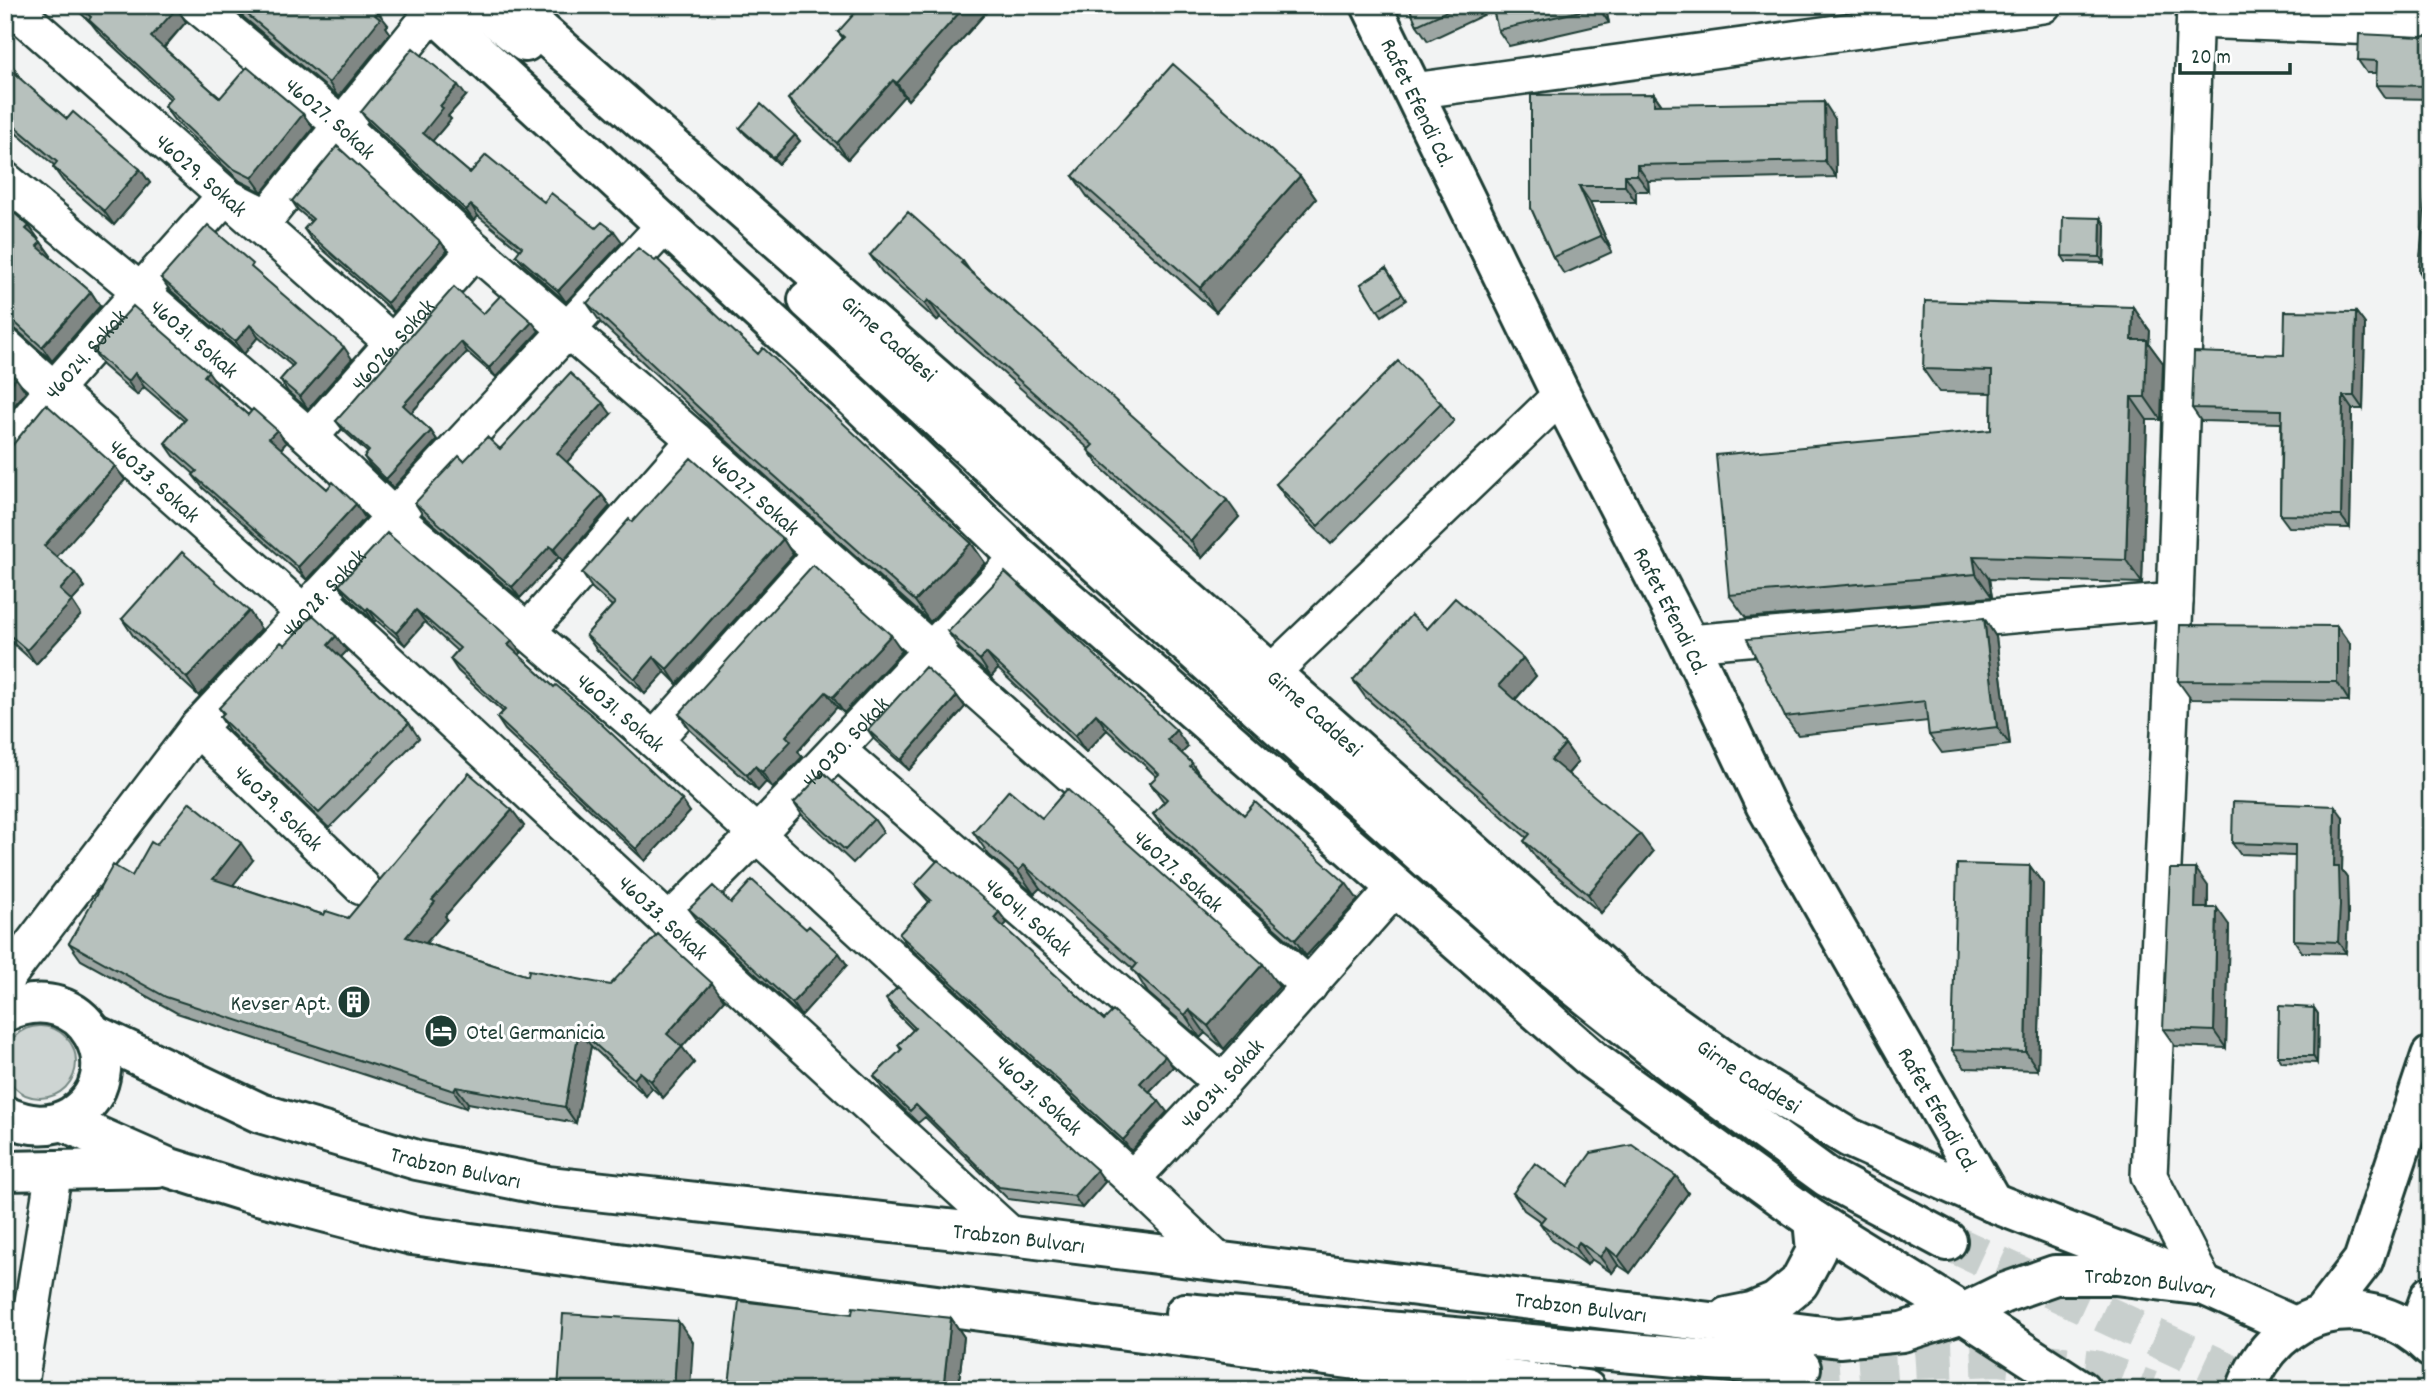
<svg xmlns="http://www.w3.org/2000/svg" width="2436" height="1395" font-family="Dekko,sans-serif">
	<rect width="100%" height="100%" fill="#f2f3f3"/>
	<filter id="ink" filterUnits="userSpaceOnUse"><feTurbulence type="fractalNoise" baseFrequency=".0143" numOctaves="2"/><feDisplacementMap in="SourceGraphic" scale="14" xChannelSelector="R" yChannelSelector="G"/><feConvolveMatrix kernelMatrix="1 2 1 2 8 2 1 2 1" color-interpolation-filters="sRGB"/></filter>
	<g filter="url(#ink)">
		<path fill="#ced5d3" stroke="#768984" stroke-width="2" d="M4 1062a36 36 0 1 1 72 0a36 36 0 1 1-72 0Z"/>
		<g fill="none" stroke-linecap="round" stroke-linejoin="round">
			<path stroke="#c8cfcd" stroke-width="38" stroke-dasharray="38 19" stroke-linecap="butt" d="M1947 1241 2268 1390
				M1801 1368 1915 1360 1998 1357 2095 1369 2150 1390"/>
			<defs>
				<g id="street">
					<path id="s1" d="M10 5 393 343"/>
					<path id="s2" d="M197 5 341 125 475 250 695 440 1309 986"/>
					<path d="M2195 5 2175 601 2149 1176 2205 1286"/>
					<path d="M2195 20 2431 29"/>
					<path d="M1413 91 2043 5"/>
					<path id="s3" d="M5 180 140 291 310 437 393 516 654 740 1132 1179 1219 1262"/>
					<path id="s4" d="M5 346 304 613"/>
					<path id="s5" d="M310 437 475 250"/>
					<path id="s6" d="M5 448 54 389 225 196 259 213 271 212 433 12"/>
					<path id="s7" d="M318 597 669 922 1012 1236"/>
					<path d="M528 631 695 440"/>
					<path d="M1689 643 2175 601"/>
					<path d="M1271 673 1561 395"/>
					<path id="s8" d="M197 728 362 887"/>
					<path d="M654 740 821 554"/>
					<path id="s9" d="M837 750 1222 1083"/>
					<path id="s10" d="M669 922 758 833 1019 557"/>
					<path id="s11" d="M5 980 197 728 666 224"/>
					<path id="s12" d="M1132 1179 1222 1083 1395 888"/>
					<path d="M19 1390 54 1170"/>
				</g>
				<g id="secondary">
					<path d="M426 5 855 399 1019 557 1593 1060 1813 1220 1963 1313 2081 1390"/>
					<path d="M479 5 525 42"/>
					<path id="s13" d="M511 5 1271 673 1634 996 1742 1073 1850 1138 1992 1202 2158 1267"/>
					<path id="s14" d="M1371 5 1561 395 1689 643 1765 804 1992 1202"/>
					<path d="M808 300 1084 552 1527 948 1680 1070 1827 1177 1947 1241"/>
					<path d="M5 1012C84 974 137 1074 72 1116 50 1129 28 1126 5 1116"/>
					<path id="s15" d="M93 1034 260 1113 417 1160 548 1186 1012 1236 1839 1338 1902 1332 1963 1313 2004 1293 2055 1275H2115L2205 1286 2294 1326"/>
					<path d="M63 1121 167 1167 243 1191 412 1235 691 1273 1586 1390"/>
					<path d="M5 1171 157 1168"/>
					<path d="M1185 1313 1801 1368"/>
					<path d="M2322 1314 2363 1261 2431 1056"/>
					<path d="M1727 1317 1752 1312 1776 1302 1799 1283 1816 1251 1813 1220"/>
					<path d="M2417 1334 2431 1295"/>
					<path d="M2246 1390C2276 1307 2368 1284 2431 1348"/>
				</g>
			</defs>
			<use href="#street" stroke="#1f3d34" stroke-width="40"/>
			<use href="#secondary" stroke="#1f3d34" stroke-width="44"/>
			<use href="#street" stroke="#fff" stroke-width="35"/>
			<use href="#secondary" stroke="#fff" stroke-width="38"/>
		</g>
		<path fill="#9da6a3" stroke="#1f3d34" stroke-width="2" d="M72 5H178V10L186 22 164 48 220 98 303 114 313 128 262 192 240 181 174 120 164 106 170 99 99 33 91 23Z
			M229 5H370L388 25 386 27 390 33 338 97Z
			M1408 5H1490L1492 11 1428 41 1417 25Z
			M1492 5H1605L1609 23 1509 46 1498 30Z
			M2362 5H2427V9L2362 6Z
			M990 8 908 100 904 96 848 159 800 115 788 99 843 38 838 32Z
			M2431 35V99L2385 98 2376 85 2377 73H2367L2358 60 2421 37Z
			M5 61 13 67 22 81 67 119 140 169 150 183 114 225 63 181 53 167 54 165 5 124Z
			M1654 94 1662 105 1835 119 1836 177 1648 181 1649 191H1636V202H1590L1612 252 1564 274 1553 257 1531 208Z
			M466 96 448 116 451 119 432 141 470 173 544 202 596 228 622 242 566 302 524 265 516 255 520 250 478 216 474 221 369 123 361 112Z
			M740 128 795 135 800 141 779 164 745 134Z
			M2431 155V284H2427L2419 271Z
			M1073 176H1300L1316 199 1216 312 1089 199Z
			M292 201 441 242 447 251 393 312 311 239 304 229 311 221 298 210Z
			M5 205 29 226 51 256 50 257 91 292 100 306 52 361 18 331 10 327H5Z
			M2101 218 2105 225 2104 263 2066 262 2062 256Z
			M870 255 972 273 1239 517 1202 558 1100 467 1088 450 1089 449 940 317 937 321 882 272Z
			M1386 268 1406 300 1382 316 1361 284Z
			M260 275 352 359 308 409 288 392 280 380 292 366 258 337 244 354 169 289 161 278Z
			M587 303 758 354 971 543 985 563 930 622 729 443 601 323Z
			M2133 307 2150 331 2149 344 2163 363 2161 420H2147L2142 583 1989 579 1992 597 1746 618 1729 595 1991 430 1992 393 1939 392 1923 369Z
			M2356 312 2365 324 2363 409H2352L2350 528 2289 527 2280 515 2281 423 2201 421 2192 408Z
			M483 314 532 322 539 331 496 377 467 352 411 413 431 431 437 440 393 488 370 466 364 457 368 453 343 430 336 421Z
			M93 351 217 384 216 386 248 415 277 430 286 443 281 449 327 489 356 504 365 518 307 580 203 488 193 475 194 474 174 456 165 443 184 421 144 387 137 395 102 365Z
			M1441 403 1454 421 1331 544 1289 502 1276 484Z
			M611 414 567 462 602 495 610 506 563 561 559 557 520 598 423 515 415 503 500 449Z
			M5 451 125 480 56 557 85 587 72 601 81 615 36 664 5 636Z
			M632 522 783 539 793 555 677 684 665 672 645 694 597 650 586 635 612 606 592 588 582 573Z
			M339 585 512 641 521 653 519 655 690 812 645 861 505 730 497 718 503 712 458 671 450 659 457 651 425 622 405 645 376 620 374 622 347 596Z
			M249 611 261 629 199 696 134 637 122 619Z
			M1984 618 1996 637 2010 745 1942 753 1929 735 1928 721 1798 735 1785 717Z
			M1427 629 1523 658 1536 676 1515 700 1565 744 1578 762 1568 774 1653 852 1601 913 1537 859 1524 841 1527 838 1366 698 1353 680Z
			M948 632 1188 747 1181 753 1192 763 1200 775 1244 815 1358 900 1306 956 1165 831 1153 814 1164 802 1150 783 1157 777 1107 730 1086 752 998 669 991 677 960 649Z
			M336 636 347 651 341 657 409 723 419 738 329 828 230 732 220 717 223 714 219 708 285 645Z
			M2350 644 2349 701 2191 699 2178 681Z
			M902 651 844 713 837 707 798 751 802 757 773 788 766 782 758 791 690 730 679 714Z
			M957 696 965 707 909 770 875 740 868 730Z
			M794 803 874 819 883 832 853 863 802 815Z
			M512 810 524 826 445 916 447 919 426 943 528 976 610 985 724 1000 682 1047 694 1063 663 1098 652 1088 646 1096 591 1046 576 1123 468 1103 466 1108 177 1013 81 960 69 943 132 876 156 845 253 860 233 885 324 915 348 918Z
			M2343 817 2342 871 2347 878 2348 917 2346 953 2302 952 2294 940 2295 856 2240 854 2232 843Z
			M1042 818 1279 987 1224 1049 1205 1033 1200 1038 1148 993 1133 969 1040 888 1034 894 989 855 973 832Z
			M2030 866 2043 884 2038 1070 1965 1068 1952 1050Z
			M915 885 999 912 1007 923 1003 927 1104 1020 1165 1056 1173 1067 1149 1092 1167 1112 1131 1151 907 945 899 934 929 902 923 895Z
			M2208 886V908L2229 925 2226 1048 2175 1046 2163 1029Z
			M731 903 806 929 839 953 847 965 801 1016 698 921 689 909Z
			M886 999 1097 1170 1105 1182 1082 1208 1008 1199 925 1117 918 1123 882 1088 874 1076 901 1050 898 1045 913 1030 894 1011Z
			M2314 1008 2318 1014 2317 1063 2282 1062 2278 1056Z
			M1676 1176 1688 1193 1630 1273 1618 1265 1612 1273 1591 1259 1587 1265 1552 1240 1540 1223 1541 1222 1524 1210 1513 1193 1567 1186Z
			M852 1314 951 1318 964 1337 958 1390H733L729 1385Z"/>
		<path fill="#808784" stroke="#1f3d34" stroke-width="2" d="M174 5H178V10L186 22 161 50 151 37Z
			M966 5H988L990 8 908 100 897 83Z
			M1598 5H1605L1609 23 1598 7Z
			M378 12 388 25 386 27 390 33 338 97 329 83Z
			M13 67 22 81 10 70Z
			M893 80 904 96 848 159 837 143Z
			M458 85 466 96 448 116 451 119 430 144 423 133 440 106Z
			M1654 94 1665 110 1654 105Z
			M1824 102 1835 119 1836 177 1825 161Z
			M303 114 313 128 262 192 252 178Z
			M795 135 800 141 779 164 774 158Z
			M1637 165 1648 181 1649 191 1637 175Z
			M140 169 150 183 114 225 104 211Z
			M1625 175 1636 191V202L1625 186Z
			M1300 176 1316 199 1216 312 1200 288Z
			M1579 186 1590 202 1612 252 1601 236Z
			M471 205 478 216 474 221 466 210Z
			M2101 218 2105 225 2104 263 2100 257Z
			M29 226 39 240 36 243 26 229Z
			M614 231 622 242 566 302 558 291Z
			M41 242 51 256 47 260 37 246Z
			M441 242 447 251 393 312 387 303Z
			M963 261 975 278 961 263Z
			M91 292 100 306 52 361 42 347Z
			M928 300 940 317 937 321 925 304Z
			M2133 307 2150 331 2149 344 2163 363 2161 420 2145 397 2132 340Z
			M2356 312 2365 324 2363 409 2354 396Z
			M532 322 539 331 496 377 489 368Z
			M250 325 258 337 244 354 235 342Z
			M461 342 467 352 409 415 403 405Z
			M344 347 352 359 308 409 300 397Z
			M208 371 217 384 213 389 204 376Z
			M135 373 144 387 137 395 128 382Z
			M16 378 26 392 5 416V391Z
			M2343 396 2352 409 2350 528 2341 516Z
			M2131 397 2147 420 2142 583 2126 560Z
			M603 403 611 414 565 464 557 453Z
			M277 430 286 443 278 452 269 438Z
			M431 431 437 440 393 488 386 479Z
			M115 466 125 480 54 560 44 546Z
			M602 495 610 506 563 561 554 549Z
			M1227 500 1239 517 1202 558 1191 541Z
			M356 504 365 518 307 580 298 567Z
			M783 539 793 555 677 684 667 669Z
			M971 543 985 563 930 622 915 601Z
			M550 546 559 557 520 598 512 587Z
			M1973 556 1989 579 1992 597 1976 574Z
			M75 573 85 587 72 601 81 615 36 664 27 650 60 590Z
			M368 608 376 620 374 622 366 610Z
			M416 610 425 622 405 645 396 633Z
			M249 611 261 629 199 696 187 678Z
			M1984 618 1996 637 2010 745 1997 727Z
			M2337 626 2350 644 2349 701 2337 682Z
			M891 635 902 651 844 713 833 697Z
			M336 636 347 651 338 660 328 645Z
			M512 641 521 653 517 657 508 645Z
			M986 653 998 669 991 677 980 660Z
			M654 657 665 672 645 694 635 679Z
			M1523 658 1536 676 1511 704 1499 685Z
			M826 692 837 707 798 751 802 757 773 788 762 772 786 736Z
			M957 696 965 707 909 770 901 760Z
			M1096 714 1107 730 1086 752 1075 736Z
			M1176 730 1188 747 1179 756 1167 740Z
			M1565 744 1578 762 1564 778 1551 760Z
			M755 766 766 782 758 791 747 775Z
			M682 800 690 812 645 861 636 849Z
			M2335 806 2343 817 2342 871 2347 878 2348 917 2346 953 2338 942 2334 867Z
			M512 810 524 826 445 916 447 919 417 953 406 937 432 900Z
			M1640 834 1653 852 1601 913 1588 894Z
			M241 843 253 860 225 895 213 879Z
			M1024 865 1040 888 1034 894 1018 871Z
			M2030 866 2043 884 2038 1070 2026 1052Z
			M2196 869 2208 886 2207 925 2195 908Z
			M1346 883 1358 900 1306 956 1295 940Z
			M2217 908 2229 925 2226 1048 2214 1031Z
			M999 912 1007 923 1001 929 994 918Z
			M839 953 847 965 801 1016 792 1003Z
			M1263 964 1279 987 1224 1049 1208 1026Z
			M712 983 724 1000 679 1050 667 1034Z
			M2314 1008 2318 1014 2317 1063 2313 1056Z
			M1189 1010 1205 1033 1200 1038 1185 1015Z
			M579 1030 591 1046 576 1123 565 1107Z
			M682 1047 694 1063 663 1098 651 1081Z
			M1165 1056 1173 1067 1147 1094 1140 1083Z
			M640 1072 652 1088 646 1096 634 1079Z
			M456 1087 468 1103 466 1108 454 1091Z
			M1159 1101 1167 1112 1131 1151 1123 1140Z
			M1097 1170 1105 1182 1082 1208 1074 1196Z
			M1676 1176 1688 1193 1630 1273 1618 1257Z
			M1579 1242 1591 1259 1587 1265 1575 1248Z
			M1607 1248 1618 1265 1612 1273 1600 1257Z
			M951 1318 964 1337 958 1390H943Z
			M678 1321 693 1342 690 1390H674Z"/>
		<path fill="#b7c1bd" stroke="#1f3d34" stroke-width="2" d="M78 5H174L177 8 151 37 220 98 247 67 303 114 252 178 230 167 164 106 172 97 89 20 91 17Z
			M236 5H370L378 12 375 15 380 19 329 83Z
			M862 5H966L897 83 893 80 837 143 788 99 844 37 838 32Z
			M1408 5H1460L1417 25Z
			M1492 5H1598V7L1498 30Z
			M2359 34 2421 37 2431 35V86L2376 85 2377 61 2358 60Z
			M413 48 458 85 440 106 443 108 423 133 470 173 486 155 544 202 551 193 596 228 602 222 614 231 558 291 516 255 522 247 471 205 466 210 361 112Z
			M5 61 13 67 10 70 67 119 73 112 140 169 104 211 53 167 57 162 5 118Z
			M1173 64 1300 176 1200 288 1073 176Z
			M1654 94V105L1824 102 1825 161 1637 165V175H1625V186H1579L1601 236 1553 257 1531 208V95Z
			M761 104 795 135 774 158 740 128Z
			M337 146 441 242 387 303 304 229 313 219 292 201Z
			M2431 155V273L2419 271 2426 189Z
			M5 205 29 226 26 229 41 242 37 246 91 292 42 347 9 317 5 315Z
			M908 212 963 261 961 263 1227 500 1191 541 1088 450 1093 445 928 300 925 304 870 255Z
			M2063 217 2101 218 2100 257 2062 256Z
			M208 225 253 264 251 267 344 347 300 397 280 380 294 364 250 325 235 342 161 278Z
			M638 248 655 261 657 259 758 354 763 348 971 543 915 601 715 423 587 303Z
			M1386 268 1402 294 1377 310 1361 284Z
			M454 287 483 314 501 295 532 322 489 368 461 342 403 405 431 431 386 479 364 457 369 451 336 421Z
			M1925 301 2133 307 2132 340H2147L2145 397H2131L2126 560 1973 556 1976 574 1729 595 1716 455 1991 430 1992 371 1923 369Z
			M133 306 208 371 204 376 248 415 253 409 277 430 269 438 327 489 333 482 356 504 298 567 193 475 197 471 165 443 186 419 135 373 128 382 93 351Z
			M2285 311 2356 312 2354 396H2343L2341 516 2280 515 2282 410 2192 408 2194 352 2284 355Z
			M1398 361 1441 403 1318 526 1276 484Z
			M5 368 16 378 5 391Z
			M570 373 603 403 557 453 602 495 554 549 550 546 512 587 415 503 459 456 464 461 487 437 500 449Z
			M46 404 115 466 44 546 75 573 60 590 72 601 27 650 5 631V451L11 447Z
			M691 458 783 539 667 669 654 657 635 679 586 635 615 603 582 573 629 519 632 522Z
			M387 533 499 629 512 641 508 645 554 687 556 685 594 717 682 800 636 849 497 718 505 710 450 659 460 648 416 610 396 633 368 608 366 610 339 585Z
			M182 552 249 611 187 678 122 619Z
			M813 565 891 635 833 697 826 692 786 736 791 741 762 772 755 766 747 775 679 714Z
			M1005 572 1176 730 1167 740 1192 763 1190 766 1244 815 1255 802 1346 883 1295 940 1153 814 1167 799 1150 783 1159 774 1096 714 1075 736 986 653 980 660 948 632Z
			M1455 598 1523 658 1499 685 1565 744 1551 760 1640 834 1588 894 1524 841 1530 834 1353 680 1411 615 1427 629Z
			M313 615 336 636 328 645 409 723 319 813 220 717 224 713 219 708 281 642 285 645Z
			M1984 618 1997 727 1929 735 1925 701 1785 717 1747 639Z
			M2180 625 2337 626V682L2178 681Z
			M925 667 957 696 901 760 868 730Z
			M823 772 874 819 845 850 794 803Z
			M469 773 512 810 432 900 435 902 406 937 528 976 529 970 610 985 658 934 712 983 667 1034 682 1047 651 1081 640 1072 634 1079 579 1030 565 1107 456 1087 454 1091 166 997 69 943 113 865 132 876 151 842 156 845 190 802 241 843 213 879 324 915 326 911 348 918Z
			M1067 789 1263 964 1208 1026 1189 1010 1185 1015 1132 970 1137 964 1024 865 1018 871 973 832 1009 790 1042 818Z
			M2233 802 2335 806 2334 867H2339L2340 905 2338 942 2294 940 2295 845 2232 843Z
			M938 860 999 912 994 918 1104 1020 1113 1011 1165 1056 1140 1083 1159 1101 1123 1140 899 934 931 900 915 885Z
			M1957 864 2030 866 2026 1052 1952 1050Z
			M2170 869H2196L2195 908H2217L2214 1031 2163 1029Z
			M752 880 806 929 809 926 839 953 792 1003 689 909 713 886 731 903Z
			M898 987 1097 1170 1074 1196 999 1187 916 1105 910 1111 874 1076 902 1049 898 1045 915 1028 886 999Z
			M2279 1006 2314 1008 2313 1056H2278Z
			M1632 1145 1676 1176 1618 1257 1607 1248 1600 1257 1579 1242 1575 1248 1540 1223 1545 1217 1513 1193 1535 1163 1567 1186 1591 1153Z
			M739 1301 852 1314 853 1307 951 1318 943 1390H766L729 1385Z
			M563 1314 678 1321 674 1390H558Z"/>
	</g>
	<defs>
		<symbol id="building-disc" viewBox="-11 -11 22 22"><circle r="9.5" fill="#1f3d34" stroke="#fff"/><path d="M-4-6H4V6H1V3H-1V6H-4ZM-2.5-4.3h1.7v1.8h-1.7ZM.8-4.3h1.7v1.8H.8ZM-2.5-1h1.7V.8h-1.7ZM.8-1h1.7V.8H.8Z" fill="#fff"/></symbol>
		<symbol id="hotel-disc" viewBox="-11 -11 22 22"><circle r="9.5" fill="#1f3d34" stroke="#fff"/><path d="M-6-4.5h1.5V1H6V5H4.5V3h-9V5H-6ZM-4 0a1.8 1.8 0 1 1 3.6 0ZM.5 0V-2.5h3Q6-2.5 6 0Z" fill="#fff"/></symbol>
	</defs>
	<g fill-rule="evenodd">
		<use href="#building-disc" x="335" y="983" width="38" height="38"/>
		<use href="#hotel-disc" x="422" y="1012" width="38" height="38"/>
	</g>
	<g text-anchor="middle" stroke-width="6" stroke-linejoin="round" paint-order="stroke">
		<g font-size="23" fill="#1f3d34" stroke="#fff">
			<text dy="8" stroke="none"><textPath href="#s14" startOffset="108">Rafet Efendi Cd.</textPath></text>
			<text dy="8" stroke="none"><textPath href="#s2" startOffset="175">46027. Sokak</textPath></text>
			<text dy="8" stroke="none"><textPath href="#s1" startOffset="256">46029. Sokak</textPath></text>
			<text dy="8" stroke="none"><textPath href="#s13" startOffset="504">Girne Caddesi</textPath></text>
			<text dy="8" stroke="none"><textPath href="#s3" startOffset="247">46031. Sokak</textPath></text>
			<text dy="8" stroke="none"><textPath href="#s5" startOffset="124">46026. Sokak</textPath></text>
			<text dy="8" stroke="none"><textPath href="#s6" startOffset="124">46024. Sokak</textPath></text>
			<text dy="8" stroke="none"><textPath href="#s4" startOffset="201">46033. Sokak</textPath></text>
			<text dy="8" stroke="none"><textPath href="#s2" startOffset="742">46027. Sokak</textPath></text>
			<text dy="8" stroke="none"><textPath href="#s11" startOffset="502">46028. Sokak</textPath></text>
			<text dy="8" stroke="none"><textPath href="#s14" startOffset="676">Rafet Efendi Cd.</textPath></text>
			<text dy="8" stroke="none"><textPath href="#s3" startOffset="814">46031. Sokak</textPath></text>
			<text dy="8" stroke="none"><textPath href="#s13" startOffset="1071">Girne Caddesi</textPath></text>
			<text dy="8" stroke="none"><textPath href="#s10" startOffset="252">46030. Sokak</textPath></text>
			<text dy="8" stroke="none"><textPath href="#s8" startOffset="114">46039. Sokak</textPath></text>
			<text dy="8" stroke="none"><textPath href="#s2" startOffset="1309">46027. Sokak</textPath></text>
			<text dy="8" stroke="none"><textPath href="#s7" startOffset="471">46033. Sokak</textPath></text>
			<text dy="8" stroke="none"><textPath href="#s9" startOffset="254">46041. Sokak</textPath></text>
			<text dy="8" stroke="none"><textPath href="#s13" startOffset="1638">Girne Caddesi</textPath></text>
			<text dy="8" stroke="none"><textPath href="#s12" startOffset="131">46034. Sokak</textPath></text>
			<text dy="8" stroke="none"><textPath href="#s3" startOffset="1381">46031. Sokak</textPath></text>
			<text dy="8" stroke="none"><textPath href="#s14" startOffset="1242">Rafet Efendi Cd.</textPath></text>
			<text dy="8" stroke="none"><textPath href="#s15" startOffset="388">Trabzon Bulvarı</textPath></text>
			<text dy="8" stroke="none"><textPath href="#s15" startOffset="956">Trabzon Bulvarı</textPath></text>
			<text dy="8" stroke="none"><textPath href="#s15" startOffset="2105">Trabzon Bulvarı</textPath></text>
			<text dy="8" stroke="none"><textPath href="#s15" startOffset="1522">Trabzon Bulvarı</textPath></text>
		</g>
		<g font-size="23" fill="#1f3d34" stroke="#fff" text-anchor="end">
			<text x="330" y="1010">Kevser Apt.</text>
			<text x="466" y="1039" text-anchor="start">Otel Germanicia</text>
		</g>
	</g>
	<rect width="2436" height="1395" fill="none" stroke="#fff" stroke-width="28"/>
	<rect x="14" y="14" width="2408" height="1367" fill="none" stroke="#1f3d34" stroke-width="2.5" filter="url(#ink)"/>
	<path d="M2180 63v10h110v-10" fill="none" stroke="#1f3d34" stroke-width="3.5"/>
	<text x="2191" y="63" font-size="21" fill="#1f3d34" stroke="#ffffff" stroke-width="5" paint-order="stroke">20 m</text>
</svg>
